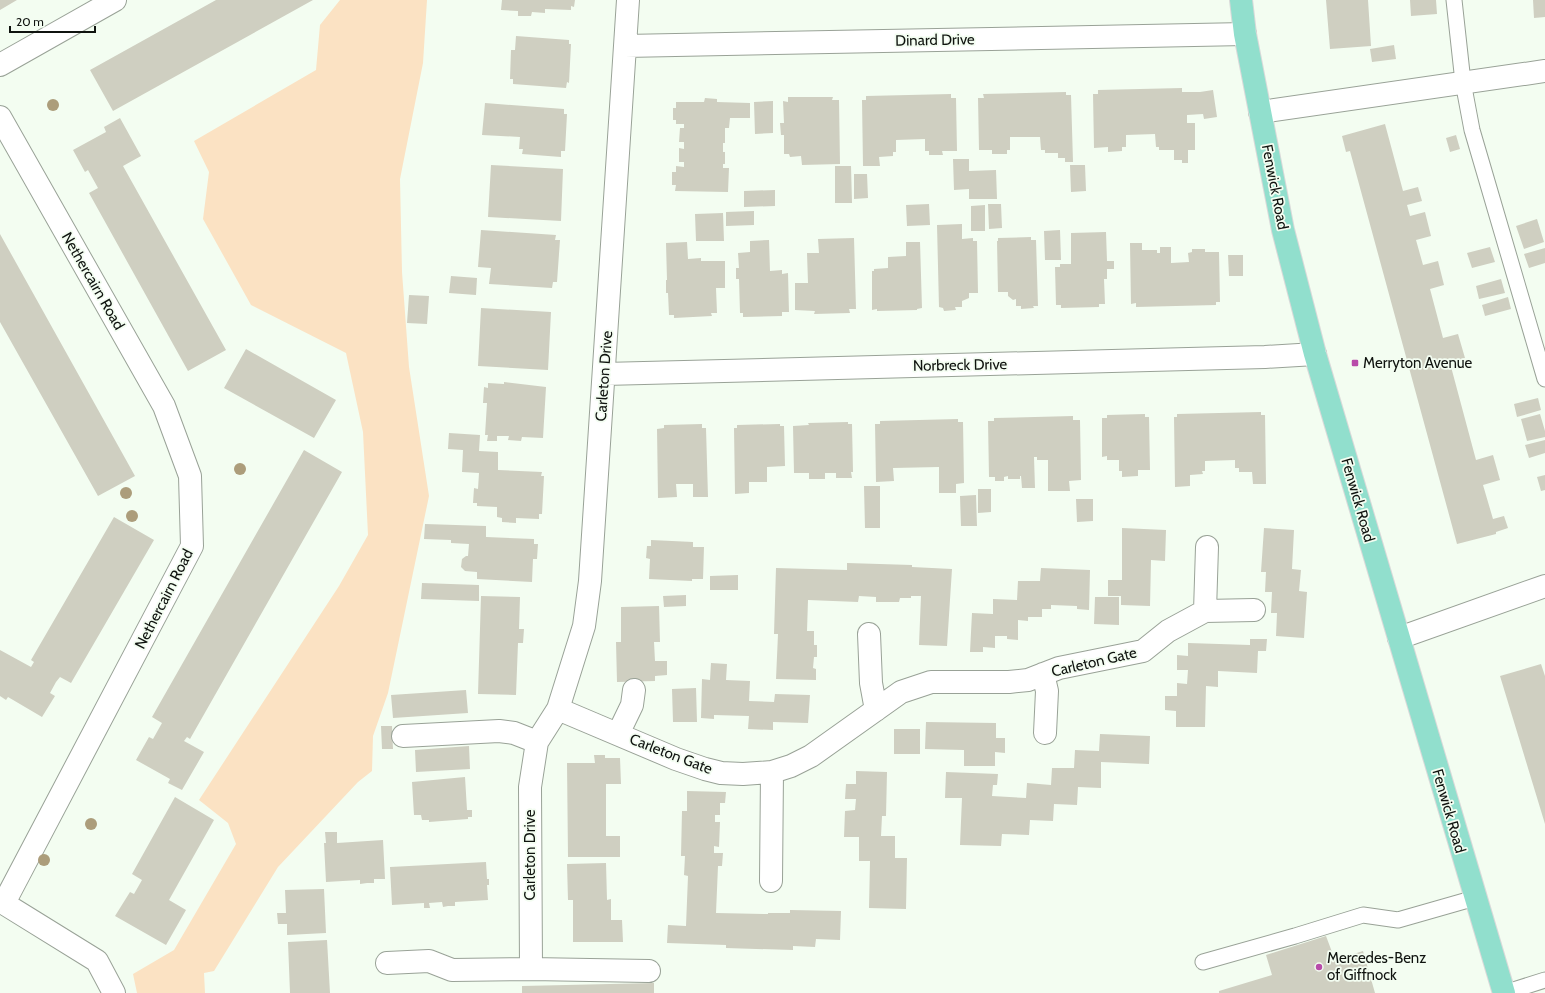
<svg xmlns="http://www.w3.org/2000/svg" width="1545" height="993" font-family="Cabin,sans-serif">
	<rect width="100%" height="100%" fill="#f3fdf1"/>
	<path fill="#fbe2c3" d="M340 0H427L423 63 400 179 402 272 409 367 429 496 388 693 373 736 372 771 358 782 278 867 214 971 204 973 205 993H137L133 974 174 950 236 844 228 823 199 800 339 586 368 535 363 432 346 353 251 305 203 219 209 172 194 141 316 70 320 25Z"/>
	<path fill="#cfcfc1" d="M0 0H17L0 10Z
		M216 0H313L113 111 90 70Z
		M502 0H575L574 7 571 6V10L545 9V13L532 12 531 16H518V11L501 10Z
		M1326 0H1368L1371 46 1330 49Z
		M1410 0H1436L1437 14 1411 16Z
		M1533 0H1545V17L1534 18Z
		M516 36 569 40V44H571L569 83 567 82 566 88 513 84V79H510L511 50H515Z
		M1394 45 1396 59 1372 62 1370 49Z
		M1182 88V92H1200L1213 90 1217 117 1204 119 1203 114 1187 115V123H1195V150H1188V163H1182V160H1174V150H1159V147H1156L1155 134 1126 135V147H1122V151L1108 152V147L1094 148 1093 94H1098V90Z
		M1066 92V95H1071L1073 162H1065V158H1058V153H1045V150H1041L1040 137H1010V150H1007V154H992V150H979L978 98H984L983 94Z
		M951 94V98H956L957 151H942L943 155H929V151H925V139L896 140V152H893V156L879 157 880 166H863L862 100H866V96Z
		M788 97H833L832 100H839L840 164 802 165 801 156 790 157 789 154H784V135H781L780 123H784L783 101 788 102Z
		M705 98 717 99V102L750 103V118H730L729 128H725V143H723V152H725V164H723V168H729L728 192 675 191 676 185H672V172H676V166L684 167V162H679V148L684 149V142H679L680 128H684V124H676V120H673V108H676V102H704Z
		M773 101V133L755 134 754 102Z
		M485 103 564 109V114H567L565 151H561V157L522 154 523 149H519L520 137 482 135Z
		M120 118 141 156 123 166 226 350 188 371 89 193 98 188 88 170 85 172 73 150 106 132 104 127Z
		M1385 124 1403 191 1418 187 1422 201 1407 205 1410 216 1425 212 1431 236 1416 240 1423 265 1438 261 1444 285 1430 289 1443 338 1458 334 1465 358 1450 363 1476 460 1493 455 1500 480 1483 485 1493 519 1504 516 1508 528 1496 532V534L1457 544 1350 151 1346 152 1342 136Z
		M1456 135 1460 149 1450 152 1446 138Z
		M953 159H969V171L996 170 997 199H969V189L954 190Z
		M491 165 563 169 561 221 488 217Z
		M1070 165H1085L1086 191 1071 192Z
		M835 166H851L852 203H835Z
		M854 174H867L868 198 854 199Z
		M775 190V206L744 207V191Z
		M929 204 930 225 907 226 906 205Z
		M988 204H1001L1002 228 989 229Z
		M985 205V231H971V206Z
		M754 211V225L726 226V212Z
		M723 213 724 241H696L695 214Z
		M1537 219 1544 242 1524 249 1516 226Z
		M962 224V239L973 238V241H977L978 293H969V298L962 301V307H955L956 310 944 311 943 308 939 307 937 225Z
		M481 230 556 235 555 240H560L557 282H553L552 288 489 284 491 268 478 267Z
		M1060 230 1061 260H1045L1044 231Z
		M1106 232 1107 261H1114V269H1107V279H1104L1105 304H1099V307L1061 308V305H1056L1055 267H1060V264H1071V233Z
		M0 234 135 476 98 496 0 322Z
		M1031 237V240H1036L1038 306H1033L1034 308 1021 309V306H1016V299L1013 300 1008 296V292H998L997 241H998V238Z
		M854 238 856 309H849L850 313 814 314 815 311 795 310V283H808L807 253H819L818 239Z
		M769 240 770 271 782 270V274L788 273 789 312H782V316L743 317V313H740L739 279H736V268H739L738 253 750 252V241Z
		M687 242 688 259 701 258V261H725V288H716L717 313H711L712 316 674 318V315H669L668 293H666V280H667L666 243Z
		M906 242H920L922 308 917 309V310L877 311V309L872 310V271H874V269L888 268V257L906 256Z
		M1130 243H1142V250H1157V253H1160V247H1171V263L1189 262 1188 253 1192 252V249H1205V252H1219L1220 302H1216V305L1136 307V303L1131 304Z
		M1490 247 1495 262 1472 268 1467 253Z
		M1545 248V263L1529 268 1524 254Z
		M1228 255H1243V276H1229Z
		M451 276 477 278 476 295 449 293Z
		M1501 279 1505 293 1479 299 1476 286Z
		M409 295 429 296 427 324 407 323Z
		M1508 297 1511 309 1485 316 1482 305Z
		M481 308 551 312 548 370 478 366Z
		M246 349 336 400 314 438 224 388Z
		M504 382 546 387 543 438 522 437 521 441 508 440 509 436H497V441H487L488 435H485L487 403H483L484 387 488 388V383L504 384Z
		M1538 398 1541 410 1517 417 1514 404Z
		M1261 412V415H1265L1266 484H1253L1252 472H1239V468H1235V460L1205 461V471H1202L1203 474 1190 475V486L1175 487 1174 417H1177V414Z
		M1145 414V417H1149L1150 470H1138V476L1122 477V471H1119V460H1107V456L1102 457V418H1107V415Z
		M1540 414 1545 431V437L1527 441 1521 419Z
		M1073 416V420H1080L1081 480 1069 481 1070 491H1048V460H1037V457H1034L1035 488H1022L1021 476H1020V479H1008V476L1004 477V481H995V477H989L988 421H994V418Z
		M958 419V422H963L964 483 956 484V493H939V467L893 468 894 481 876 482 875 424H880V421Z
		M848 422V424H852L853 472H851L852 478H836V473H825V479H809V473H794L793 426 809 425 808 423Z
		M702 424V428H706L708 497H693V484H676L677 497 658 498 657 429 664 428V425Z
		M780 424V426H784L785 466 767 467V482H749V493L735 494 734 428H737V425Z
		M449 433 480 435 479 451 498 452V470L542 472 541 476H544L542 514H539V519L516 518V523L502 522V518L497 517V507L477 506V503H473L474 488 478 489 479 473 462 472 463 450 448 449Z
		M1545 440V453L1529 458 1525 445Z
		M304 450 342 472 190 739 187 737 184 741 204 752 182 790 168 783 170 779 136 760 149 737 153 739 162 723 152 717Z
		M1545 475V490L1541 491 1537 477Z
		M864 486H880V528H865Z
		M978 489H991V512L978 513Z
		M976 495 977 526H961L960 496Z
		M1076 499H1093V521L1077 522Z
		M114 517 154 540 71 683 60 677 56 682 50 693 55 696 42 717 8 697 6 700 0 696V650L31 667 34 662 31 660Z
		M425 524 486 526V537L534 539V544H538L537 559H533L532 582 477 579V572L465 571 461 567 462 559 466 556H468L469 544 451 543V540L424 539Z
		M1122 528 1166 530 1165 561 1151 560 1150 606 1121 605V596H1108V580H1122Z
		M1264 528 1294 530 1292 569 1301 570 1299 591 1307 592 1304 638 1276 636 1277 613H1271L1272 592H1265L1266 572H1261Z
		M651 540 693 542V547H704L703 579H692V581L649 579 650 559 646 558 647 546H651Z
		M847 563 912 565V567L952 569 947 646 919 645 921 596H911V598H900L899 602H876V597L859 596 858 602 808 600 807 631H814V645H817V657H814L813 668 816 669V680L776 679 778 634H774L776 568 847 570Z
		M1041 568 1090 570 1089 610 1077 609V606L1051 605V609H1042V617H1028V621L1018 620V640L1007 639V636H995V648L983 647V652H970L972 613 993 614V599L1017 600 1018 581H1040Z
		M738 575V590H710V576Z
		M422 583 479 585V601L421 599Z
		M686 595V606L664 607 663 596Z
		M481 596 520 597 519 629H524L523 643H518L516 695 478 694Z
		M1095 597H1119V625L1094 624Z
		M659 606 660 642H654L655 661H667V675L655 676V681L617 682 616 642H621V607Z
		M1250 639H1267L1266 651H1258L1257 673 1218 671V687L1206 686 1205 727H1176V711L1165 710V696H1177V683L1187 684 1188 670H1177V655L1188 656V643L1250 645Z
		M711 663 727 664 726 680 750 681 749 701 774 702 775 694 810 695 808 723 773 722V730L748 729 749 716 714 715V719L701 718 702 679 710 680Z
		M1541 664 1545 676V824L1500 676Z
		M696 688 697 722H673L672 689Z
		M466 690 468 713 393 718 391 695Z
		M926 722 996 723V738H1005V753L995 752V766H964V750L925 749Z
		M381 726H392L393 749H382Z
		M894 729H920V754H894Z
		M1100 734 1150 736 1149 764 1101 762V788L1078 787 1077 805 1054 804 1053 821 1030 820 1029 835 1002 834 1001 846 960 845 962 798H945L946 772 998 774 997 785H993L992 796 1026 798 1027 783 1051 785 1052 768H1074L1075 750 1099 751Z
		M469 746 470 769 416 772 415 750Z
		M594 755H605V758H620L621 784H606V836H620V857H568L567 763H595Z
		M856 771 887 772 886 816H882L881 836H895V858H907L906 909 869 908 870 861H859V837H844L845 811 855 810 856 799H845L846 784H856Z
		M465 777 467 810H472V817H468V819L429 822V820H422L421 815H414L412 782Z
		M687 791 726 792 725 803H720V815H715V822H720L719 847 714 846V853H723L722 866H718L716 913 768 914V913H790V910L841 911 840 940 816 939 815 947 793 946V950L726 948V945L667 943 668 925 686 926 688 876 684 875 685 856H681L682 811H687Z
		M175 797 214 820 169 900 186 910 166 945 115 916 130 892 134 894 142 880 132 874Z
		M325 832H337V843L383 840 385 879H374V883H367L360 884V880L326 882 324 843H326Z
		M486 862 487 879H489V885H487L488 900 455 902V906H448L443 907 442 902 429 903 430 908H424V903L392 905 390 867Z
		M606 863 607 900 611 899V920H622L623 942H573V900H568L567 864Z
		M324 889 326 933 287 935V924H278L277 913H286L285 890Z
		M1326 936 1335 960 1363 951 1375 993H1219V991L1272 975 1266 955Z
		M327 940 330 993H290L288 942Z
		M654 983V993H522V986Z"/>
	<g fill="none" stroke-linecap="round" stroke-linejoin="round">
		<defs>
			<path id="service" d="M1454 0 1463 82 1472 130 1545 379
				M1203 962 1295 936 1363 915 1398 920 1475 898
				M1504 993 1545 980"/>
			<path id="minor" d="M625 46 1245 34
				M0 65 115 0
				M1260 112 1545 71
				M0 117 164 406 190 476 192 546 4 903
				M604 374 1265 357 1315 354
				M1205 611 1207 547
				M869 634 871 683 876 710
				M1399 638 1545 586
				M1043 674 1047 691 1045 733
				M558 709 676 759 705 769 721 773 743 774 772 772 791 766 811 756 901 692 931 682H1009L1028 680 1059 668 1143 651 1168 631 1205 611 1254 610
				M618 734 632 705 634 690
				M403 736 499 731 514 733 537 742
				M771 881 772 772
				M0 901 97 961 114 993
				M387 963 429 961 452 970 531 969 649 971
				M531 969 530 787 537 742 558 709 584 626 590 581 628 0"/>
			<path id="primary" d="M1241 0 1245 34 1283 230 1315 354 1504 993"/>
		</defs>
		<use href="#service" stroke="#99a297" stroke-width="17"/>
		<use href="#minor" stroke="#99a297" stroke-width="24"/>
		<use href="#primary" stroke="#d9d9d9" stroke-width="24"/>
		<use href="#service" stroke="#fff" stroke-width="15"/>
		<use href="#minor" stroke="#fff" stroke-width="22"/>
		<use href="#primary" stroke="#91dfcd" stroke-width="22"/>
	</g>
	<g fill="#ac9d7b">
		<circle cx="53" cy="105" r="6"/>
		<circle cx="240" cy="469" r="6"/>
		<circle cx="126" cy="493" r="6"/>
		<circle cx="132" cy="516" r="6"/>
		<circle cx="91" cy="824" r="6"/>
		<circle cx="44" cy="860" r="6"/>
	</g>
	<g fill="#b84baa" stroke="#f3fdf1" stroke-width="1.5">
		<rect x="1351" y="359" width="8" height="8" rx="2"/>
		<circle cx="1319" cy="967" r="4"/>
	</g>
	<g text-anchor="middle" stroke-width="3.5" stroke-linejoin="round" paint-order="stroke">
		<g font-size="15" fill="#0f130f" stroke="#f3fdf1">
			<text transform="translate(935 40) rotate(-1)" y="5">Dinard Drive</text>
			<text transform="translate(1275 187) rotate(79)" y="5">Fenwick Road</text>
			<text transform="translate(93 281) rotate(60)" y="5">Nethercairn Road</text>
			<text transform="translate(960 365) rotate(-1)" y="5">Norbreck Drive</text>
			<text transform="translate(604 376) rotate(-86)" y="5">Carleton Drive</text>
			<text transform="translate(1358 500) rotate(74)" y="5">Fenwick Road</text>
			<text transform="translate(164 599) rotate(-63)" y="5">Nethercairn Road</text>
			<text transform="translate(1094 662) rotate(-13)" y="5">Carleton Gate</text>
			<text transform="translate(671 754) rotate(21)" y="5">Carleton Gate</text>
			<text transform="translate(1449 811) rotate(74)" y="5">Fenwick Road</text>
			<text transform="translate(530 855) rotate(-90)" y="5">Carleton Drive</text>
		</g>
		<g font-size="15" fill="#0f130f" stroke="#f3fdf1" text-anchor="start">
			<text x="1363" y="368">Merryton Avenue</text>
			<text x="1327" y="963">Mercedes-Benz<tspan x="1327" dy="17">of Giffnock</tspan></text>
		</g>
	</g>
	<path d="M10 26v6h85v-6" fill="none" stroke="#0f130f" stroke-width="2"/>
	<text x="16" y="26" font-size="12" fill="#0f130f" stroke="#f3fdf1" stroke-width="3" paint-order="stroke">20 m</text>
</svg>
